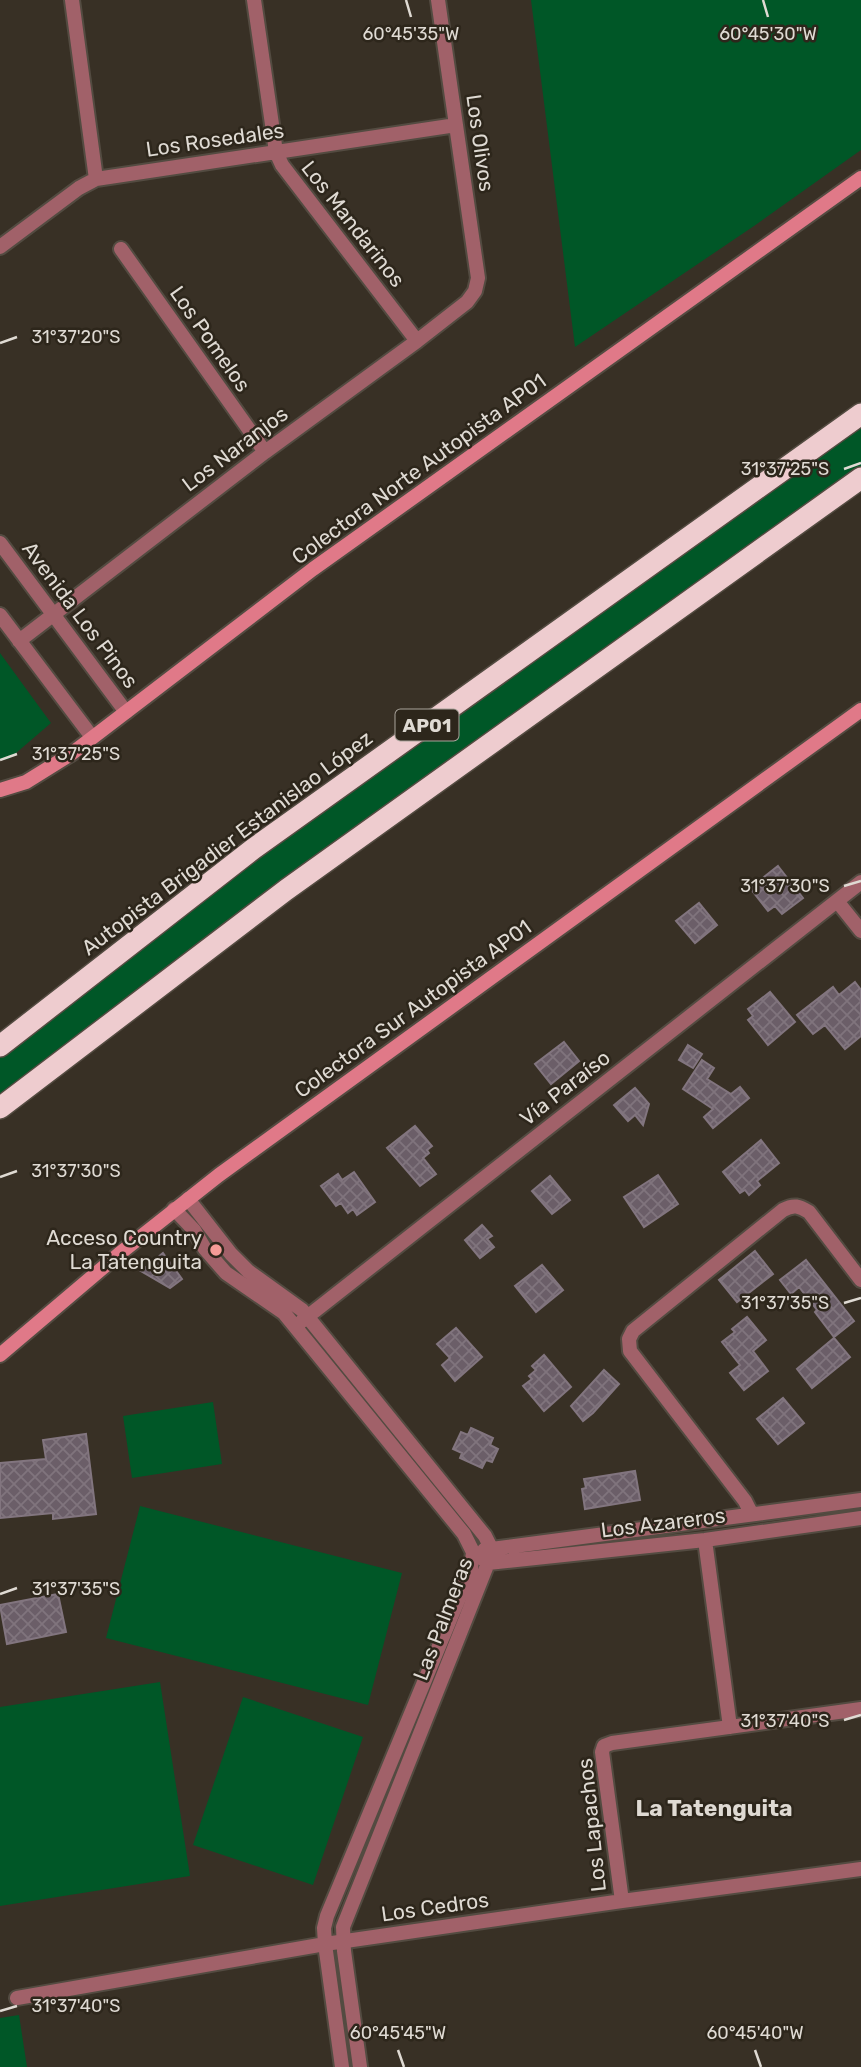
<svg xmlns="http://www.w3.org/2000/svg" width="861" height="2067" font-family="Rubik,sans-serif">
	<defs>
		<pattern id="building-cross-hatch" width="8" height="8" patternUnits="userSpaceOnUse" patternTransform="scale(1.75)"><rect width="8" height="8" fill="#6b5e68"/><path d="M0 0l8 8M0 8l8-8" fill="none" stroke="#80747d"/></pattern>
	</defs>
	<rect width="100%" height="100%" fill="#383025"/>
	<path fill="#005727" d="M531 0H861V150L754 226 575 347Z
		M861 414V478L0 1108V1046Z
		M0 653 51 723 9 759 0 760Z
		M213 1402 222 1464 132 1478 123 1416Z
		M140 1506 402 1573 368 1705 106 1638Z
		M160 1682 190 1876 0 1906V1707Z
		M243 1697 363 1737 313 1885 193 1845Z
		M19 2015 27 2067H0V2018Z"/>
	<path fill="url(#building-cross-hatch)" stroke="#82757f" stroke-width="2" d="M778 866 803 898 782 914 775 906 768 911 750 888Z
		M699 903 717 925 695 943 676 921Z
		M855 982 861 990V1036L845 1049 825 1025 813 1034 797 1015 833 987 839 995Z
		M770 992 795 1022 768 1045 748 1020 753 1016 748 1009Z
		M564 1042 579 1061 551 1084 535 1064Z
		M688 1045 702 1054 693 1068 679 1060Z
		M702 1060 714 1068 707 1079 731 1094 740 1087 749 1098 713 1128 704 1117 713 1109 683 1089Z
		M635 1088 649 1104 643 1125 635 1115 628 1121 614 1105Z
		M415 1126 432 1146 427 1150 429 1153 423 1158 436 1174 420 1186 387 1148Z
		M761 1140 779 1163 757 1181 760 1185 749 1195 745 1190 740 1193 723 1172Z
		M354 1172 375 1202 357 1215 353 1209 348 1213 341 1203 336 1206 321 1186 338 1174 342 1180Z
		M658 1175 678 1204 644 1227 624 1197Z
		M550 1176 570 1200 552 1214 532 1191Z
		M482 1225 492 1236 487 1239 494 1247 480 1258 465 1240Z
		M755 1251 773 1274 737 1302 719 1280Z
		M163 1253 182 1279 170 1288 141 1271Z
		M806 1260 854 1321 834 1337 815 1312 817 1310 799 1287 791 1294 780 1280Z
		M542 1265 563 1290 536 1312 515 1286Z
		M747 1317 766 1340 753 1351 768 1371 744 1390 730 1373 740 1365 722 1342 735 1332 732 1329Z
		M456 1328 482 1357 455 1381 442 1365 450 1358 437 1344Z
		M834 1338 850 1357 812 1388 797 1369Z
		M544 1355 571 1387 544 1411 523 1386 532 1379 529 1376 536 1370 532 1366Z
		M604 1370 619 1384 593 1413 583 1421 571 1406Z
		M783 1398 804 1423 778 1444 757 1419Z
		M471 1428 493 1438 490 1445 498 1449 492 1462 486 1460 482 1468 460 1458 462 1453 453 1449 461 1432 468 1435Z
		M86 1434 96 1514 53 1519V1513L0 1518V1463L46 1459 43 1440Z
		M635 1471 640 1500 585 1509 582 1489 586 1488 584 1479Z
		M58 1594 66 1632 7 1644 0 1605Z"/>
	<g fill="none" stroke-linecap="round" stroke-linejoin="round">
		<defs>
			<path id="minor" d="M72 0 96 179
				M254 0 276 152 282 165 417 341
				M0 247 79 188 96 179 456 125
				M121 249 265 452
				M0 543 126 712
				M0 615 92 737
				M19 641 265 452 417 341 467 302 475 291 478 278 438 0
				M837 901 861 931
				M188 1199 231 1254 248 1271 302 1310 485 1536 491 1548 488 1563 343 1927 344 1951 360 2067
				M174 1209 194 1230 205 1249 226 1273 284 1313 464 1534 473 1552 471 1569 327 1916 324 1928 325 1944 342 2067
				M302 1321 861 882
				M751 1513 745 1501 630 1351 629 1339 633 1331 783 1210C794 1204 799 1206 809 1212L861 1280
				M705 1540 730 1727
				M484 1550 861 1500
				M483 1559 488 1563 705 1540 861 1518
				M622 1901 602 1752 604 1746 612 1743 861 1709
				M17 1998 325 1944 622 1901 861 1869"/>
			<path id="secondary" d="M0 790 26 782 71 754 313 569 861 178
				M0 1355 119 1254 219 1175 861 710"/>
			<path id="motorway" d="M0 1046 253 849 861 414
				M0 1108 286 890 861 478"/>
		</defs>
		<use href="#minor" stroke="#534b41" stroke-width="18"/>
		<use href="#secondary" stroke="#534b41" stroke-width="18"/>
		<use href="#motorway" stroke="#534b41" stroke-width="24"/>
		<use href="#minor" stroke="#a16169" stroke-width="14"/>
		<use href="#secondary" stroke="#e07988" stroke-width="14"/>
		<use href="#motorway" stroke="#eecccf" stroke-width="21"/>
	</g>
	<path fill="none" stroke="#dfdad3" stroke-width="2.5" d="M406 0 411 17M763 0 768 17M0 343 17 337M844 469 861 463M0 760 17 754M844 886 861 881M0 1177 17 1171M844 1303 861 1298M0 1594 17 1588M844 1720 861 1715M0 2011 17 2006M398 2050 404 2067M755 2050 761 2067"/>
	<circle fill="#f59b97" stroke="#2d261b" stroke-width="2.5" cx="216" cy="1250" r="7"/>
	<g text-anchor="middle" stroke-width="5" stroke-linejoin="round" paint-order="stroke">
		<rect fill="#2d261b" stroke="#aaa49c" stroke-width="2" x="395.5" y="709.5" width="63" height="31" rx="5"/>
		<g font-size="19" font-weight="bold" fill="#dfdad3">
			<text x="427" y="732">AP01</text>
		</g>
		<g font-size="21" fill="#dfdad3" stroke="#2d261b">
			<text transform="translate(215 140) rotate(-8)" y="7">Los Rosedales</text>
			<text transform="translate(480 143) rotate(82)" y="7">Los Olivos</text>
			<text transform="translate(353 224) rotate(52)" y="7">Los Mandarinos</text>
			<text transform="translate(210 339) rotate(55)" y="7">Los Pomelos</text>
			<text transform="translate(235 449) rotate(-37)" y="7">Los Naranjos</text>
			<text transform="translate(419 469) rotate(-36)" y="7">Colectora Norte Autopista AP01</text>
			<text transform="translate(80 615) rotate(53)" y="7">Avenida Los Pinos</text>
			<text transform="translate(227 843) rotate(-37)" y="7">Autopista Brigadier Estanislao López</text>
			<text transform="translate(413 1009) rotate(-36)" y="7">Colectora Sur Autopista AP01</text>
			<text transform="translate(565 1088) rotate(-38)" y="7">Vía Paraíso</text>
			<text transform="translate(663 1523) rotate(-7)" y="7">Los Azareros</text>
			<text transform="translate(443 1619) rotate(-69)" y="7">Las Palmeras</text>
			<text transform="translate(592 1825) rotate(-96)" y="7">Los Lapachos</text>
			<text transform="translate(435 1907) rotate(-8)" y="7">Los Cedros</text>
		</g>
		<g font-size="21" fill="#dfdad3" stroke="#2d261b" text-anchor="end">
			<text x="202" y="1245">Acceso Country<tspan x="202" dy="24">La Tatenguita</tspan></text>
		</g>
		<g font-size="23" font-weight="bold" fill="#dfdad3" stroke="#2d261b">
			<text x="714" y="1816">La Tatenguita</text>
		</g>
	</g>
	<g font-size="18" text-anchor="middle" fill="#dfdad3" stroke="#2d261b" stroke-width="5" stroke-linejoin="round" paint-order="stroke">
		<text x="411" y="40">60°45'35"W</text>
		<text x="768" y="40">60°45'30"W</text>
		<text x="76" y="343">31°37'20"S</text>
		<text x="785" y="475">31°37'25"S</text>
		<text x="76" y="760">31°37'25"S</text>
		<text x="785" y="892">31°37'30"S</text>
		<text x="76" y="1177">31°37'30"S</text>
		<text x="785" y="1309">31°37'35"S</text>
		<text x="76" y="1595">31°37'35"S</text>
		<text x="785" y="1727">31°37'40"S</text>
		<text x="76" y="2012">31°37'40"S</text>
		<text x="398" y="2039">60°45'45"W</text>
		<text x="755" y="2039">60°45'40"W</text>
	</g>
</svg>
